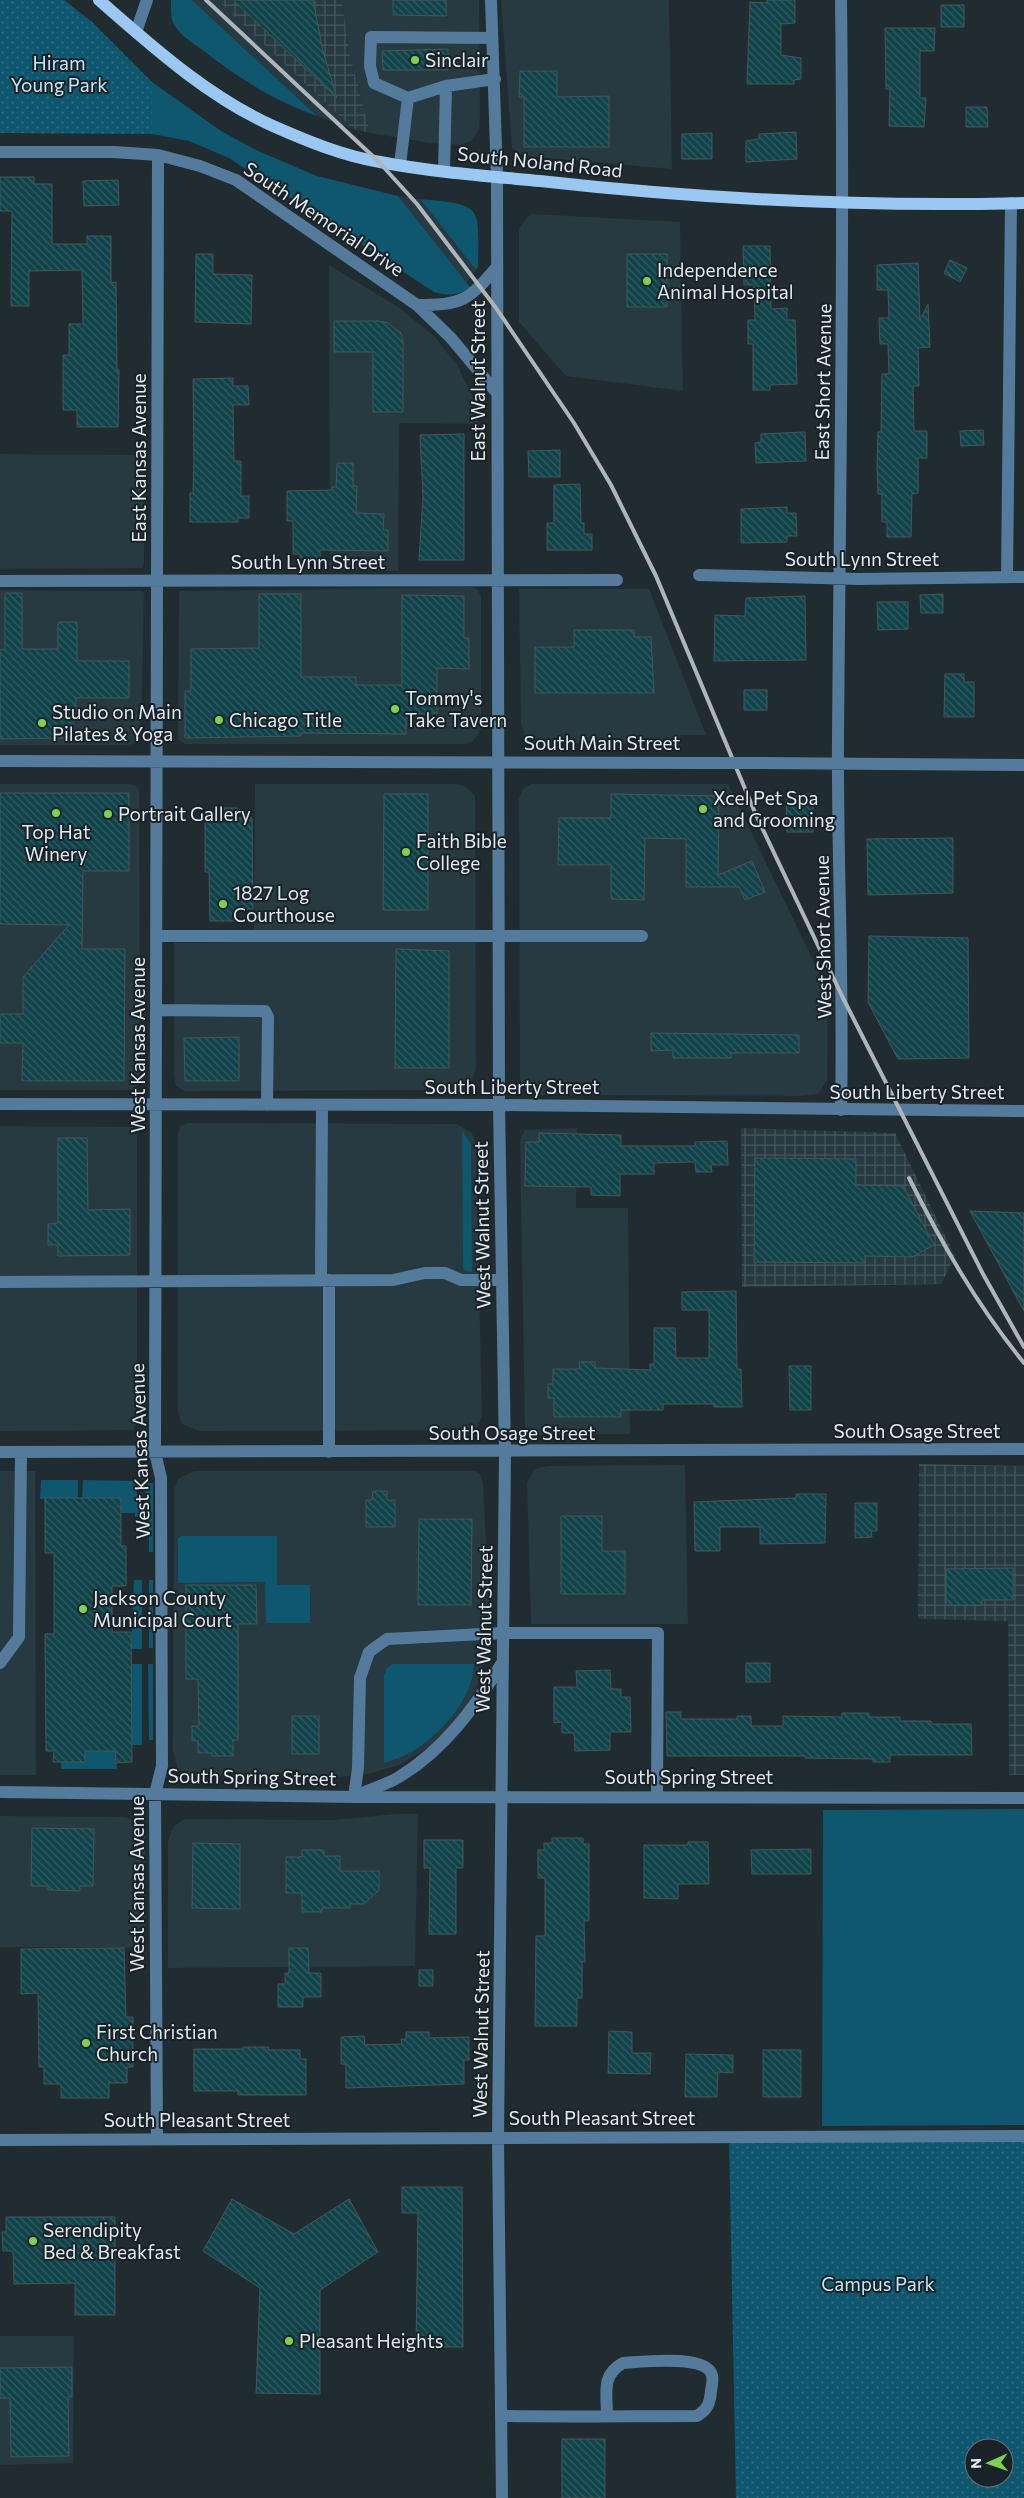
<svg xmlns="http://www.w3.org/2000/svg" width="1024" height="2498" font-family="Commissioner,sans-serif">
	<defs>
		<pattern id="industrial-grid" width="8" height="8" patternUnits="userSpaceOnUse" patternTransform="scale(1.25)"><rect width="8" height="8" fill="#273941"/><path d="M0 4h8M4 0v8" fill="none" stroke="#46565d"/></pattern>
		<pattern id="park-dots" width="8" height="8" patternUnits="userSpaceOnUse" patternTransform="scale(1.25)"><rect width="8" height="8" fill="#0f566f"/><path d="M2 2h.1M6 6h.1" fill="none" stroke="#326e84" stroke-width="1.8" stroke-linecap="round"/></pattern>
		<pattern id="building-back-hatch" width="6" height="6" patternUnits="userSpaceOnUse" patternTransform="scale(1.25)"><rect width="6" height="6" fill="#10424a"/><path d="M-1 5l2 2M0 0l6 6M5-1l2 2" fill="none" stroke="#335d64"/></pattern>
	</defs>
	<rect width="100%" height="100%" fill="#212c31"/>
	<path fill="#273941" d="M192 0H217L353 129 317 116Z
		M342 0H479L480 115 479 129 473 140 461 145 429 143 370 133 349 51Z
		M501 0H669L672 169 524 156 512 148Z
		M398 196 420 199 476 270 466 283Z
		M533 214 680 222 683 391 566 376 519 322V229L527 217Z
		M329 265 398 307 434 336 457 365 472 395 479 424 399 423 398 571 330 570Z
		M0 454 145 455 144 563 142 568 0 569Z
		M472 587 478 590 481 597V726L479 733 473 741 465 744H185L179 740 178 733 179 591Z
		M519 589H649L706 735H680L679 744 535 743 526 739 521 723Z
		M0 590 142 591 144 593 141 730V736L135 743 128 745H0Z
		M0 784H127L135 785 139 790 140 1082 133 1090H0Z
		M255 784H457L466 787 475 796 476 1069 472 1080 464 1088 453 1090 185 1091 176 1086 174 1076V943L254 942Z
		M531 784H728L828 991 827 1080 818 1094 802 1096 535 1095 527 1091 520 1080 519 799 523 789Z
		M188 1123 457 1124 472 1133 476 1146 482 1416 477 1427 468 1430 199 1431 182 1424 178 1413V1133L180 1126Z
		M0 1126 135 1127 137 1129V1422L133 1430 0 1431Z
		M577 1128 576 1208H628L630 1434 534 1435 525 1428 520 1140 525 1130Z
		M685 1465 688 1624H531L527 1483 534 1469 548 1466Z
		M0 1471H35L36 1775H0Z
		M194 1471H474L480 1474 483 1483 490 1622 486 1653 476 1689 462 1714 431 1746 399 1765 368 1774 339 1777 194 1776 186 1775 178 1769 173 1751 174 1490 178 1479Z
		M396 1814H418L415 1966 168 1968V1840L174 1826 184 1819 335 1820Z
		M0 1816 124 1817 131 1819 142 1827 145 1835V1948L0 1947Z
		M0 2336H74L73 2463 0 2465Z"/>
	<path fill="url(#industrial-grid)" d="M217 0H342L349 51 370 133 353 129Z
		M741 1128 895 1133 955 1256 941 1284 742 1287Z
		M919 1464 1024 1466V1775H1009L1008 1621 918 1619Z"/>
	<path fill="#0f566f" d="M171 0H192L317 116C275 101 238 78 204 51 194 44 182 37 175 26 170 18 171 9 171 0Z
		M152 82 221 131 258 151 317 176 398 196 470 287C459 296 447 296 434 292L229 158 189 141 152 134Z
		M420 199C483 205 479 204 478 267L476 270Z
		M462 1131 471 1144 472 1272 466 1271 463 1268Z
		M41 1480H78V1498L40 1499Z
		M83 1480 134 1481 142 1517H135V1513H121V1498H82Z
		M143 1483H153V1552H149V1509Z
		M181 1536H277V1585H310V1623H266L265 1582 178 1583V1538Z
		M134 1580H142V1649H131Z
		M149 1580H153V1648H149Z
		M131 1664H142V1745H131Z
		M148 1664H153V1740H149Z
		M393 1664H474C473 1700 440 1735 410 1753 402 1757 392 1760 384 1763V1675L387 1668Z
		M85 1751H116L117 1769H61V1762Z
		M1024 1809V2125L822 2126 823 1810Z"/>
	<path fill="url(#park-dots)" fill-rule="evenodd" d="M0 0H64L92 22 152 82V134L0 133Z
		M1024 2136V2498H736L729 2137ZM974 2448H1004V2478H974Z"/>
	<path fill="url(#building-back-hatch)" stroke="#475658" d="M233 0H313L323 51 337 98Z
		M393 0H446V16L393 15Z
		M767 0H795V23L781 24V55L801 58V79L794 80V84H747L750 2 767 3Z
		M941 5H964V27H941Z
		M885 28H935L934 51H920V98H926L924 127 889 126 890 89H886Z
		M448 49V70H383L382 51Z
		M520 71H557V97L609 96V147H524V97H519Z
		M966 107H987L988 127H966Z
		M796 132 797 159 746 162V141L759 139V134Z
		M712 133V159H682V134Z
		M0 177H34V184H52V244H87V236H111V283L116 282 117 370H119L118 427H77V410H63V355H69V324H83L82 270 29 271V306H11L12 211H0Z
		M118 180 119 205 84 206 83 181Z
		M743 246H770L771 309 787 308V320H795L797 384 770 385V390H753V344H748V320H755L754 285H744Z
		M196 254H213V274L252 275 251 324 195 322Z
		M627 254H667V307H627Z
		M950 260 967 268 960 282 944 273Z
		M918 263 920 320 928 304 930 347 918 348 919 386H913L914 431H927V458H918V493L912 494 911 537H887V522H882V494H878L877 468 878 432H881L882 374H889L888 344H880L879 318H889L888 290H877V265Z
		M334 321H379L388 323 401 333 403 342V412H373V352H334Z
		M233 378V386H248L249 405H233L234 461H241V496H249V518H238V522H190V493H193L194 460 193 379Z
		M983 430 984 445 961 446 960 431Z
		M805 432 806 461 756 463 755 443 761 442V434Z
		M464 434V560H419L423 497 420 435Z
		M560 450V477H529L528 451Z
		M337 463H353V486H357L356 513 384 514 383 530H388V551L320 550V558H300V554H293V521H287V491L332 490V487H336Z
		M580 484 581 523H584V534H592V550H547V523H554V485Z
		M787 507V513H796L797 536H787V542L741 543V509Z
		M5 593H22V649H58V622H77V661H129V698H76V717L66 738 0 739V650L5 649Z
		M259 594H301V677H356V685H402V595L464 596V638H469V669L437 668V713L406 714V734L301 733V736L185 738V691H191V649L259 648Z
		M943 594V613H921L920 595Z
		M805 596 806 660 714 661 715 615 745 616 746 598Z
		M877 602H908V629L878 630Z
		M574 630H634V637H651L654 693H535V647H574Z
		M945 674H964V682H974V717H944Z
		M744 690H767V710H744Z
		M0 793H129V871H83L82 949H125L124 1081H22L23 1043H0V1014H23V977L69 925 0 924Z
		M384 794H428V910H383Z
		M611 794 719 796 718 875 752 861 765 892 745 900 739 887H686V839L645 838 644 900 611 899V865H558L559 818H611Z
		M786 794H813V832H787Z
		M220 808H237V818H252L253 909H236V921H210L209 872H205V818H220Z
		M953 838V893L868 895 867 839Z
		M869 936 968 938 969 1058 898 1059 868 1002Z
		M396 949 449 951V1068H395Z
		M651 1033 799 1035V1053H731V1058H673V1050L651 1051Z
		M239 1037V1081H185L184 1038Z
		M539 1133 621 1135V1146H695V1142L727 1141 728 1165H711L712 1172H696L695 1162 654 1163V1174H620V1196L591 1195V1187L525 1186 526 1142H539Z
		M58 1138H87L88 1210 130 1209V1255L58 1256V1245H48V1224L58 1223Z
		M755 1158 856 1159V1185L903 1186 934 1245 912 1257 865 1256V1263L754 1262Z
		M970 1211 1024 1213V1311Z
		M736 1291 737 1369H741L742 1407H714V1404H663V1410H621V1417H554V1398H548V1384H553V1369H580L579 1362H595V1368L650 1370V1364H654V1328H675L676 1358H709V1310H682V1292Z
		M789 1366H811V1410H790Z
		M373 1491H387V1500H395V1527H366V1500H372Z
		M796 1494H826L825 1543 760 1544V1527H720V1551H695L694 1502 796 1498Z
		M45 1498H121V1546H126V1586H112V1632H131L132 1762 115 1763 116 1751H85V1762H53L54 1751H46L45 1634H54V1553H45Z
		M855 1503H877V1531H871L872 1537 855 1538Z
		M561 1516H602V1551H625V1594H561Z
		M419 1519H472L471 1605H418Z
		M1013 1568V1600H982V1605H946V1569Z
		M186 1585H256L257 1624H238V1740H233V1756H212V1753H198V1741H192V1726H199L198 1679H186Z
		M746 1663H770V1682H746Z
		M610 1670 611 1689H621V1697H630L631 1732H610V1750L575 1751 574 1733H562V1722L554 1723V1687H577L576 1671Z
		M666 1712H681V1719H737V1716H751V1726H783V1716L842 1717V1713H869V1717H900V1721H931V1724H971L972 1755H890V1762H873V1759L805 1758V1756H667Z
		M292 1716H319V1754H292Z
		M32 1828 94 1829 93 1886H80V1891L48 1890V1886H31Z
		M552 1838H583V1844H589V1921H584L585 1962H582V1998H577V2026H535L536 1936H545V1878H538V1850H544V1843H552Z
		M424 1840H463V1868H456V1934H429L430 1868H424Z
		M688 1842H708L709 1884H678V1899L644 1898V1845H688Z
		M193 1843 240 1844V1909L192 1908Z
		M811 1849V1874H752L751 1850Z
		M302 1850H324V1856H340V1871H379V1890L364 1904H350V1908H322V1912H302V1893H286V1857H302Z
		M124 1948 126 2017H133V2067H127V2083H109V2098H61V2084H44V2067H39L38 1993 21 1994V1949Z
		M289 1948H308L309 1973H321V1997H303V2007H278V1984H285V1973H289Z
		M419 1970H433V1986H419Z
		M609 2031 632 2032V2053H651L650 2074 608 2073Z
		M406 2032H429V2038L469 2037V2060H464V2084L346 2088V2064H341V2037L364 2036 365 2045 402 2044 401 2039H406Z
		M243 2047H269L268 2050H300V2059H306V2095H238V2091H194V2049H243Z
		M763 2050H801V2097H763Z
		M686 2054 733 2055V2073L718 2072 717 2097H685Z
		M402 2187H462L463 2347H416L418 2213H402Z
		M232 2199 294 2234 349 2199 378 2252 320 2290V2394L256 2393 260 2288 203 2251Z
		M6 2217H115V2315H75V2283L14 2284 13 2251H3L2 2232H6Z
		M72 2367V2397H68L69 2456 11 2457 10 2398H0V2368Z
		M562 2439H605V2498H562Z"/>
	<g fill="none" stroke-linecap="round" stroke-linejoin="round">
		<path stroke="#557b9c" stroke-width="12" d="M491 0 497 177 499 1105 505 1452 498 2138 502 2498
			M136 32 147 0
			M408 98 446 86 495 79
			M0 152H114L158 155 200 166 236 180 417 305 451 338 497 393
			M400 165 408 98 374 83 370 66 371 37 492 38
			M444 171 446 86
			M417 305C462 305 468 301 497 267
			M699 575 859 579 1024 577
			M1007 577 1011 203
			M0 581 617 580
			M0 761 705 763
			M753 763 1024 765
			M157 936H642
			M157 1010 265 1011 268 1017 267 1105
			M0 1104 499 1105 1024 1111
			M841 1110C844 985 837 861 838 736 840 491 844 245 841 0
			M321 1280 322 1105
			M329 1280V1452
			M0 1282 393 1280 425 1273H445L461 1280H502
			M0 1452 1024 1449
			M0 1663 19 1637 21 1452
			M0 1792 354 1797 1024 1798
			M360 1794C373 1788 388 1784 399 1777 445 1749 475 1707 502 1663
			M354 1797 358 1768 360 1678 369 1652 387 1639 502 1633H658L657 1796
			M157 2139 155 1794 162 1766 161 1478 155 1452 158 155
			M0 2140 1024 2136
			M501 2416C566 2417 631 2416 697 2416 708 2409 710 2403 711 2391 712 2386 713 2379 712 2375 706 2354 642 2362 623 2363 601 2375 607 2393 607 2416"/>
		<path stroke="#9bc8f2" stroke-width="12" d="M99 0C153 47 208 97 273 126 307 141 343 156 380 162 432 172 487 176 540 181 700 199 863 207 1024 203"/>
		<path stroke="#aeb6ba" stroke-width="4" d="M206 0 379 162 417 204 496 308 574 423 611 485 656 576 756 815 843 998 983 1274 1024 1347
			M909 1178C942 1244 977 1305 1024 1363"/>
		<path stroke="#557b9c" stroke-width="12" d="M705 763H753"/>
	</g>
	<g fill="#7cd155" stroke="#182227" stroke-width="2">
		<circle cx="415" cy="60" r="5"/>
		<circle cx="647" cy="281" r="5"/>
		<circle cx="395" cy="709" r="5"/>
		<circle cx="219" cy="720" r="5"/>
		<circle cx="42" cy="723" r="5"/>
		<circle cx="703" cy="809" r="5"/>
		<circle cx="56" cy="813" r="5"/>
		<circle cx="108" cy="814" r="5"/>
		<circle cx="406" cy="852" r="5"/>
		<circle cx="223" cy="904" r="5"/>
		<circle cx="83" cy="1609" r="5"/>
		<circle cx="86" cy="2043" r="5"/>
		<circle cx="33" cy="2241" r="5"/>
		<circle cx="289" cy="2341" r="5"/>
	</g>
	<g text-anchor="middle" stroke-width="4" stroke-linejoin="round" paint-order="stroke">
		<g font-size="19" fill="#e3eaee" stroke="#182227" text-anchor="start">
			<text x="425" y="67">Sinclair</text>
			<text x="657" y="277">Independence<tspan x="657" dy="22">Animal Hospital</tspan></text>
			<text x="405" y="705">Tommy's<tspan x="405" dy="22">Take Tavern</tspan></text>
			<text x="52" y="719">Studio on Main<tspan x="52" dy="22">Pilates &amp; Yoga</tspan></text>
			<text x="229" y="727">Chicago Title</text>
			<text x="713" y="805">Xcel Pet Spa<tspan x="713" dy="22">and Grooming</tspan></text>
			<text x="118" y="821">Portrait Gallery</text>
			<text x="56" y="839" text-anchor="middle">Top Hat<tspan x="56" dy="22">Winery</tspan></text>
			<text x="416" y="848">Faith Bible<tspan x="416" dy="22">College</tspan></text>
			<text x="233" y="900">1827 Log<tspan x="233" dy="22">Courthouse</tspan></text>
			<text x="93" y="1605">Jackson County<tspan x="93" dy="22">Municipal Court</tspan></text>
			<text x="96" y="2039">First Christian<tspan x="96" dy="22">Church</tspan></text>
			<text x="43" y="2237">Serendipity<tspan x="43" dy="22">Bed &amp; Breakfast</tspan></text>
			<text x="299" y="2348">Pleasant Heights</text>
		</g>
		<g font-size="19" fill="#c1e8fa" stroke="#182227">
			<text x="59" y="70">Hiram<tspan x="59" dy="22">Young Park</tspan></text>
			<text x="878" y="2291">Campus Park</text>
		</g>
		<g font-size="19" fill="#e3eaee" stroke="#182227">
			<text transform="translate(540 162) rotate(6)" y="7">South Noland Road</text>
			<text transform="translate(324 219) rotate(34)" y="7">South Memorial Drive</text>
			<text transform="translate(478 381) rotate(-90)" y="7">East Walnut Street</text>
			<text transform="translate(823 382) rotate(-89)" y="7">East Short Avenue</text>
			<text transform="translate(139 458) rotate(-90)" y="7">East Kansas Avenue</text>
			<text x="862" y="566">South Lynn Street</text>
			<text x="308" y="569">South Lynn Street</text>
			<text x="602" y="750">South Main Street</text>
			<text transform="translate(823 937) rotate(-91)" y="7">West Short Avenue</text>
			<text transform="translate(138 1045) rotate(-90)" y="7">West Kansas Avenue</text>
			<text x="512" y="1094">South Liberty Street</text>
			<text x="917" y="1099">South Liberty Street</text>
			<text transform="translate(482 1225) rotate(-91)" y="7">West Walnut Street</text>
			<text x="917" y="1438">South Osage Street</text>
			<text x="512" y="1440">South Osage Street</text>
			<text transform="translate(140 1451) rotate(-92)" y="7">West Kansas Avenue</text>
			<text transform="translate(484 1629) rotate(-89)" y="7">West Walnut Street</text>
			<text transform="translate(252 1777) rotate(1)" y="7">South Spring Street</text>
			<text x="689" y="1784">South Spring Street</text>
			<text transform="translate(137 1884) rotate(-90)" y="7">West Kansas Avenue</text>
			<text transform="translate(481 2034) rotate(-89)" y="7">West Walnut Street</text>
			<text x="602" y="2125">South Pleasant Street</text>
			<text x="197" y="2127">South Pleasant Street</text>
		</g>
	</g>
	<g transform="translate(989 2463) rotate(268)"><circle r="24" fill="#182227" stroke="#697277"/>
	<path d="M0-4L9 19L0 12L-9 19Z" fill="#7cd155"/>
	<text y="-8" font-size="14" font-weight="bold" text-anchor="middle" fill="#e3eaee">N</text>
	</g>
</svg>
